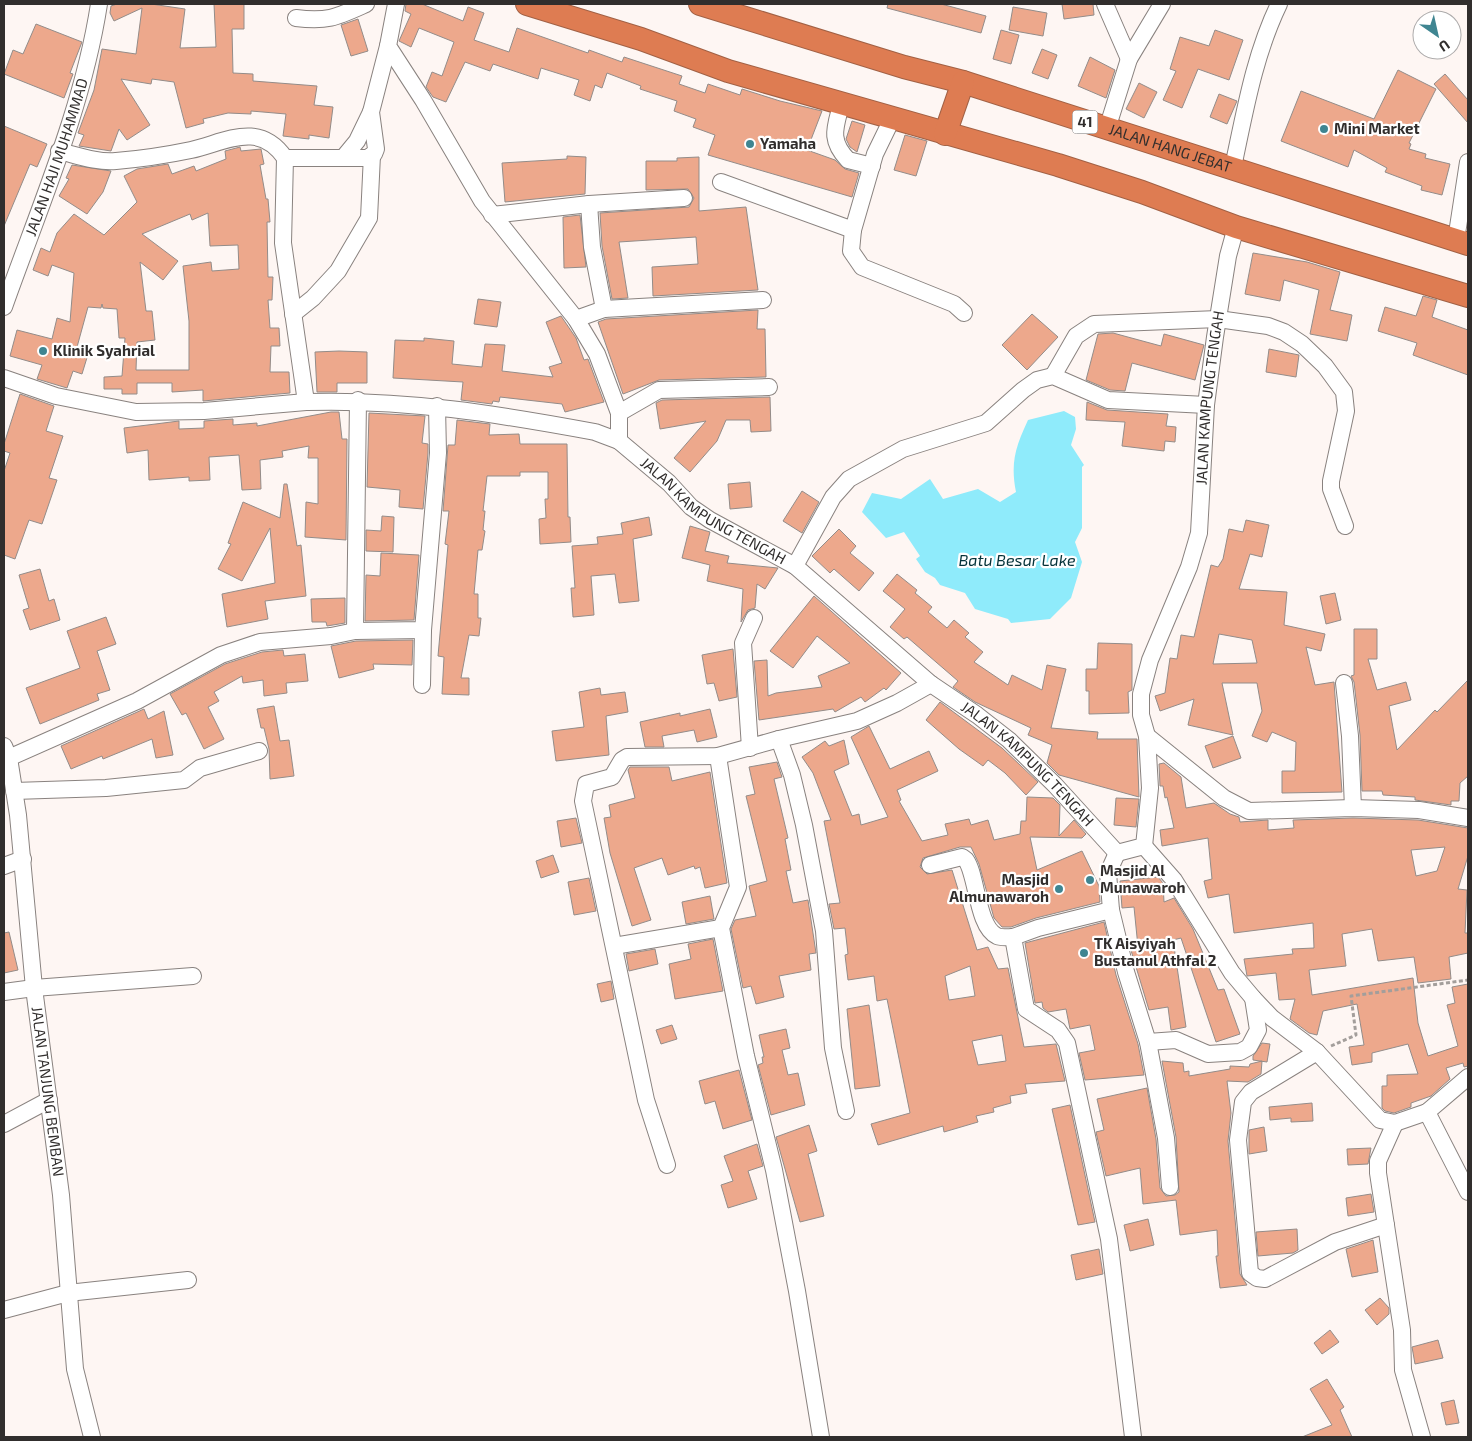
<svg xmlns="http://www.w3.org/2000/svg" width="1472" height="1441" font-family="'Exo 2',sans-serif">
	<rect width="100%" height="100%" fill="#fef6f3"/>
	<path fill="#8febfb" d="M1064 411 1075 417 1076 429 1071 445 1084 465 1082 467V528L1075 542 1082 562 1071 598 1050 619 1011 623 1008 619 975 609 965 593 940 585 935 578 925 572 916 559 920 556 904 532 886 538 862 512 872 493 901 499 930 479 943 499 978 489 1000 502 1016 492C1010 462 1016 446 1028 420Z"/>
	<path fill="#eda88c" stroke="#938c89" fill-rule="evenodd" d="M117 4H151L185 9 180 48 216 47 214 4H244V29H232L233 73 253 74V81L317 86 314 105 333 107 329 138 309 135V139L283 136 286 114 251 111V114L228 113 203 119 204 123 186 128 174 82 152 79 151 84 121 79 150 125 127 140 119 129 111 151 79 146 84 135 78 133 94 90 102 49 136 54 142 8 114 21 110 13 111 6Z
		M406 4H422L463 21 468 7 484 13 474 40 509 52 517 28 588 53 589 50 622 62 624 57 682 76 679 84 705 93 708 84 740 95 742 89 780 101 822 111 807 150 835 160 845 169 859 173 852 197 708 155 715 135 693 127 696 119 674 111 677 101 640 89 641 86 607 73 602 88 595 85 590 101 574 95 579 80 541 68 538 79 493 64 490 71 465 62 446 102 433 97 426 87 432 72 442 76 454 42 419 28 411 47 399 41 411 14 405 11Z
		M888 4H941L986 16 981 33 887 8Z
		M1062 4H1093L1094 15 1064 19Z
		M1013 7 1047 13 1043 36 1009 30Z
		M358 19 368 51 351 56 341 25Z
		M36 24 82 42 70 73 73 74 64 98 4 74 13 50 23 54Z
		M1001 30 1019 35 1011 64 993 59Z
		M1215 30 1243 40 1229 80 1198 69 1182 108 1163 100 1176 71 1170 69 1180 37 1209 46Z
		M1042 49 1057 55 1048 79 1032 73Z
		M1090 57 1115 70 1106 98 1078 86Z
		M1398 70 1436 89 1409 143 1411 144 1409 149 1426 154 1425 158 1450 164 1442 195 1421 190 1422 186 1385 172 1387 168 1354 150 1348 167 1281 141 1301 91 1374 119Z
		M1445 74 1468 100V123L1434 84Z
		M1139 83 1157 92 1144 118 1126 109Z
		M1219 94 1237 101 1227 124 1210 117Z
		M852 121 865 125 857 152 850 147 846 139Z
		M4 126 47 144 37 167 30 164 4 226Z
		M905 135 927 141 916 176 894 170Z
		M240 147 241 151 261 149 264 164 260 165 266 199H268L270 222H267L268 277H273L272 300H268L270 328H279L280 346H271L270 372H289L290 393 203 401V390L172 392V383H137V394H122V389H104V377L122 376 125 338H119L117 309 103 308 102 304 101 308 88 307 77 347 89 351 82 374 73 371 67 388 37 379 42 365 10 356 17 330 52 339 57 318 70 322 74 273 52 265 48 276 33 270 41 248 50 252 57 233 74 214 104 235 137 202 124 176 137 169 168 164 172 174 194 166 196 171 226 159 225 151ZM208 213 210 246 238 245 239 269 212 271 211 262 183 266 189 321V370H136L137 342 155 340 152 311H146L140 262 163 280 178 261 142 234 190 214 192 220Z
		M567 156 586 157 585 194 505 202 502 163 567 159Z
		M699 157V211L746 207 758 290 653 296 652 267 698 264 696 237 619 242 628 298 612 299 602 246 600 213 689 207 694 198 688 189 646 190V161H677V158Z
		M72 165 111 171 103 192 87 214 59 196 69 179 66 178Z
		M580 215 586 267 564 268 563 217Z
		M1253 253 1307 262 1340 272 1330 310 1352 315 1347 341 1310 334 1319 290 1284 280 1280 301 1245 294Z
		M1423 296 1437 300 1432 317 1468 330V375L1413 355 1417 343 1378 331 1385 307 1416 316Z
		M478 299 501 302 497 327 474 324Z
		M758 310 757 329H765L766 377 659 380 623 394 598 322 606 319Z
		M1032 314 1058 337 1027 370 1002 345Z
		M561 316 576 338 584 360 588 359 604 402 565 412 562 404 500 397 499 402 493 401 492 404 461 400 463 382 393 378 395 340 424 341V338L454 341 452 364 482 367 485 344 505 345 502 371 553 377 549 367 562 363 546 322Z
		M1113 333 1161 346 1164 334 1204 345 1195 380 1132 363 1125 391 1110 390 1086 380 1098 334Z
		M1269 349 1299 355 1296 377 1266 372Z
		M339 351 367 352V383H337V392H317L315 352Z
		M20 394 54 406 46 431 63 436 49 478 57 480 42 524 29 520 15 559 4 555V471L10 453 4 451V444Z
		M770 397 771 431 751 432 750 420H726L717 441 690 472 674 458 706 421 660 429 656 403 662 400Z
		M1087 402 1107 410 1168 414 1166 426 1176 427 1175 442 1165 441 1164 451 1122 446 1125 422 1086 420Z
		M331 412H339L342 439H347L346 540 305 537 306 502 318 504V458H308L309 446 282 451 283 457 260 460 261 489 242 490 239 455 209 457 210 480 189 481V477L149 480 148 450 127 453 124 428 179 421V429L204 428V421L233 419V425L257 423V426Z
		M369 413 425 416 422 443 428 444V453L423 509 399 507 400 490 367 487Z
		M457 420 490 424 489 435 519 434 520 444H567L568 517H570L571 542 540 544 539 519 546 518 545 499H548V472H520V476H487L483 511H485L483 530 485 531 482 550H478L474 594H478V618H481L479 636 469 635 461 678H469V695L442 694 444 657 438 656 448 545 445 544 449 511H443L448 445H455Z
		M750 482 752 507 730 509 728 484Z
		M284 484H287L297 546 301 545 306 596 265 601 268 619 227 627 222 594 275 583 270 528 242 581 218 569 231 544 228 543 236 521 243 502 280 518Z
		M802 491 819 502 802 533 783 521Z
		M382 516 394 517 393 552 366 551V530L381 531Z
		M649 517 652 535 633 539 639 601 619 603 615 574 591 576 594 615 573 617 571 588H575L572 546 598 544 597 537 623 534 621 523Z
		M1246 520 1269 525 1262 557 1250 554 1239 589 1287 592 1284 625 1325 634 1321 651 1306 647 1315 685 1334 682 1342 792 1282 793V771H1295L1296 742 1272 732 1267 742 1252 736 1262 711 1257 683H1222L1233 735 1188 725 1194 699 1160 711 1155 696 1165 693 1170 658 1177 659 1181 635 1194 637 1211 565 1218 567 1223 559 1229 529 1243 532ZM1219 634 1252 640 1257 663 1213 664Z
		M690 526 710 532 705 551 729 556 727 563 778 568 765 589 757 584 755 608 748 610 741 622 743 589 707 581 710 565 682 558Z
		M839 529 856 546 850 553 874 573 859 591 834 569 830 573 812 556Z
		M381 553 419 555 414 620 365 621 366 575 380 576Z
		M40 569 49 601 54 599 60 620 30 630 23 610 29 608 19 575Z
		M897 574 917 590 915 593 932 607 928 612 947 628 954 620 969 633 965 637 983 652 974 662 1008 685 1012 675 1042 690 1047 665 1066 669 1051 728 1098 732 1097 739H1137L1139 797 1059 775 1047 763 1052 745 1028 735 1031 728 975 702 953 687 958 681 907 637 904 639 890 627 905 609 883 591Z
		M1335 593 1341 620 1326 624 1320 596Z
		M814 596 901 673 886 690 884 688 865 702 861 697 835 712 833 709 759 720 754 661 767 660 768 696 776 693 822 687 818 676 850 663 817 636 793 668 770 651Z
		M345 598V623L327 626 326 622H312L311 599Z
		M106 617 116 644 97 651 110 690 97 694 99 700 40 724 26 688 80 668 67 631Z
		M1354 629H1377V659H1368L1377 690 1406 682 1411 700 1389 706 1397 750 1435 710 1437 712 1468 680V776L1460 783 1459 801H1451V805L1415 800V797L1383 795 1382 791H1362L1360 735 1354 682 1351 676 1354 675Z
		M413 640 412 665 373 664 374 669 339 678 331 646 356 641Z
		M1098 643 1132 644V690L1128 692 1129 713 1089 714V691H1086V669H1097Z
		M733 649 737 697 719 701 714 683 707 684 702 655Z
		M283 650 284 656 305 654 308 681 286 683 287 693 264 696 263 680 243 683 242 676 214 692 219 701 208 707 224 739 204 749 186 713 182 715 170 694 225 664 262 652Z
		M600 688 601 695 625 692 628 712 606 716 609 755 556 761 552 731 584 727 579 692Z
		M940 702 1002 748 1038 782 1026 795 1005 773 988 760 983 766 959 749 926 720Z
		M274 706 280 741 289 740 294 776 270 779 269 749 264 728H261L257 709Z
		M144 709 148 719 164 711 173 755 156 758 152 739 103 759 102 756 71 769 61 746Z
		M710 709 717 737 697 742 694 730 662 736 664 747H645L640 722 680 713V716Z
		M869 726 890 769 929 751 938 771 897 790 901 800 899 801 922 841 948 835 945 824 969 819 971 825 988 820 994 840 1020 834 1021 821H1026L1027 797 1053 798 1060 805 1059 836 1074 820 1086 834 1082 838 1030 837 1037 870 1082 851 1099 886 1100 902 1036 918 1011 927H1002L994 918 979 864 971 847H960L923 858 920 867 927 874 952 870 977 950 988 947 998 969 1008 968 1024 1047 1056 1044 1065 1081 1025 1084 1027 1093 1010 1096 1011 1103 993 1108 994 1112 976 1116 978 1122 944 1132 943 1126 878 1145 871 1124 910 1113 887 999 877 1001 874 976 848 980 845 955 848 954 845 928 834 929 829 904 840 903 824 821 831 820 813 773 802 757 825 741 829 746 844 740 849 764 834 771 852 816 859 814 861 825 888 817 851 737ZM970 966 975 996 949 1000 945 976ZM1002 1035 1006 1061 978 1065 972 1041Z
		M1233 736 1241 758 1213 768 1205 746Z
		M777 762 782 777 774 779 788 838 785 839 791 870 786 871 793 903 808 900 816 953 809 954 811 970 779 976 784 997 756 1004 751 986 743 988 731 929 735 920 756 916 749 886 767 881 746 796 755 794 749 767Z
		M1164 763 1181 777 1186 808 1214 803 1230 814 1239 817 1240 822 1268 820V830L1294 828 1293 820 1353 818 1418 820 1468 828V856L1458 889 1467 890 1465 933H1468V953L1449 957 1451 979 1418 983 1414 957 1378 961 1372 929 1342 934 1346 966 1309 970 1312 995 1413 978 1418 1023 1428 1056 1458 1046 1447 1005 1455 1003 1452 987 1468 984V1066L1464 1067 1463 1063 1446 1068 1450 1079 1431 1096 1411 1103V1107L1394 1113 1385 1111 1382 1108V1086H1387V1075L1418 1074 1408 1044 1372 1053V1062L1352 1065 1349 1047 1364 1045 1357 1004 1323 1011 1317 1035 1309 1033 1290 1019 1295 999 1279 1000 1276 973 1247 976 1244 959 1293 954 1292 949 1314 948 1313 923 1234 933 1229 894 1208 898 1204 881 1212 879 1208 838 1162 846 1160 830 1174 828 1167 797 1165 798 1163 786H1160L1159 764ZM1445 847 1437 871 1416 876 1411 850Z
		M630 767H669L672 781 710 772 727 883 705 888 700 867 695 869 694 866 668 875 662 858 634 868 651 920 632 926 610 853 604 818 611 817 609 805 635 798 628 770Z
		M1116 798 1139 799 1136 827 1114 825Z
		M576 818 582 843 561 847 557 821Z
		M553 855 559 872 541 878 536 861Z
		M1158 877 1163 883 1164 902 1174 898 1193 929 1218 990 1224 989 1240 1034 1216 1042 1181 938 1173 940 1186 1027 1171 1030 1168 1007 1149 1010 1130 947H1138L1134 907 1122 908 1120 881Z
		M589 878 596 911 574 915 568 882Z
		M710 896 714 919 686 924 682 902Z
		M1104 922 1116 975 1138 1044 1144 1075 1085 1080 1079 1053 1095 1050 1090 1025 1070 1029 1066 1009 1048 1012 1043 1008 1042 1002 1035 1003 1025 943Z
		M9 932 18 970 4 973V933Z
		M713 939 723 991 675 999 669 964 691 959 688 944Z
		M655 949 658 964 629 971 626 954Z
		M611 981 614 999 601 1002 597 984Z
		M869 1005 880 1086 855 1089 847 1009Z
		M672 1025 677 1039 661 1044 656 1030Z
		M786 1029 790 1048 782 1050 788 1075 798 1073 805 1105 771 1115 758 1065 763 1063 762 1057H764L759 1035Z
		M1262 1043 1270 1044 1267 1062 1253 1060V1056Z
		M1162 1061 1183 1063 1184 1072 1189 1071V1076L1230 1069V1066L1249 1067 1250 1064 1262 1061 1261 1074 1248 1082 1227 1081 1231 1113 1228 1141 1240 1274 1247 1285 1220 1288 1216 1256H1218L1217 1230 1180 1235 1176 1200 1143 1204 1140 1168 1106 1176 1096 1132 1104 1130 1097 1099 1147 1088 1156 1139 1160 1188 1166 1196 1175 1195 1179 1192 1176 1137Z
		M739 1070 752 1120 723 1129 715 1101 705 1104 699 1081Z
		M1312 1103 1313 1121 1291 1122V1118L1270 1120 1269 1107Z
		M1070 1105 1095 1222 1078 1225 1052 1109Z
		M809 1125 817 1151 808 1154 824 1216 800 1222 776 1137Z
		M1264 1127 1267 1151 1249 1154V1130Z
		M757 1144 763 1166 748 1171 757 1199 728 1208 721 1185 733 1181 724 1156Z
		M1371 1148 1368 1164 1348 1165 1347 1149Z
		M1371 1194 1374 1212 1348 1216 1346 1198Z
		M1148 1219 1154 1245 1130 1251 1124 1225Z
		M1297 1229 1298 1250 1293 1253 1258 1256 1256 1232Z
		M1373 1240 1378 1272 1352 1277 1346 1249Z
		M1099 1249 1103 1274 1076 1280 1071 1255Z
		M1380 1298 1389 1308V1314L1377 1325 1365 1310Z
		M1330 1330 1339 1342 1322 1354 1314 1343Z
		M1438 1340 1443 1358 1415 1364 1412 1347Z
		M1327 1379 1344 1407 1340 1410 1352 1437H1302L1332 1425 1310 1389Z
		M1454 1400 1459 1423 1446 1425 1441 1403Z"/>
	<g fill="none" stroke-linecap="round" stroke-linejoin="round">
		<defs>
			<g id="minor">
				<path id="s1" d="M396 4 388 46 423 100 482 201 576 319 597 354 619 413V441L669 483 691 507 710 520 795 566 931 684 977 715 1009 740 1055 785 1117 853 1144 846 1150 788 1147 736 1141 715V694L1150 660 1189 567 1199 533 1206 405 1215 337 1228 256 1236 227"/>
				<path d="M1105 4 1129 59"/>
				<path d="M296 18C328 22 337 17 366 4"/>
				<path d="M841 105C835 128 829 140 848 160L872 166"/>
				<path d="M1107 129 1129 59 1162 4"/>
				<path d="M59 151C76 155 98 163 116 161 140 159 167 155 191 150 226 142 259 120 285 158L283 243 306 402C406 399 498 414 595 432L619 441"/>
				<path d="M285 158H367L374 154 376 149 371 112 388 46"/>
				<path d="M343 158 357 141 371 112"/>
				<path d="M1233 167C1245 111 1254 56 1279 4"/>
				<path d="M721 182 853 230 875 154 892 119"/>
				<path d="M589 204 592 247 604 309"/>
				<path d="M492 215 589 204 684 198"/>
				<path d="M853 230 851 251 862 267 954 304 964 313"/>
				<path d="M1456 240 1468 162"/>
				<path id="s2" d="M4 307C39 208 83 108 99 4"/>
				<path d="M293 314 313 298 338 271 369 218 372 155"/>
				<path d="M576 319 604 309 763 300"/>
				<path d="M1053 376 1076 336 1094 324 1218 319 1268 326 1284 332 1302 344 1325 366 1344 392 1346 411 1331 481V489L1345 526"/>
				<path d="M4 378 56 396 136 412 204 411 306 402"/>
				<path d="M619 413 659 390 769 387"/>
				<path d="M795 566 833 497 849 479 903 449 986 423 1023 390 1037 380 1053 376 1108 400 1206 405"/>
				<path d="M355 631 358 400"/>
				<path d="M1344 683 1350 736 1353 808"/>
				<path d="M422 685 423 630"/>
				<path d="M1147 736 1224 798 1249 811 1353 808 1419 810 1468 818"/>
				<path d="M779 739 792 775 804 825 824 931 833 1048 846 1111"/>
				<path id="s3" d="M4 746 9 758 18 815 34 988 61 1195 75 1369 92 1437"/>
				<path d="M750 748 743 643 754 618"/>
				<path d="M718 756 738 887 721 928 746 1056 774 1170 797 1291 821 1437"/>
				<path d="M4 760 137 701 221 655 260 642 331 636 355 631 423 630 438 453 437 406"/>
				<path d="M14 791 106 788 184 780 200 768 259 751"/>
				<path d="M1144 846 1174 880 1232 973 1253 998 1272 1018 1317 1052 1380 1120 1395 1123 1427 1112"/>
				<path d="M1117 853 1108 873 1111 910 1038 928 1013 937 1026 1009 1058 1030 1067 1043 1109 1239 1133 1437"/>
				<path d="M930 865 962 857 966 860C977 875 977 927 997 936 1001 938 1008 937 1013 937"/>
				<path d="M4 866 23 859"/>
				<path d="M1111 910 1126 972 1148 1042 1166 1138 1170 1187"/>
				<path d="M614 946 721 928"/>
				<path d="M4 992 34 988 193 976"/>
				<path d="M1148 1042 1176 1040 1208 1054 1240 1052 1249 1047 1258 1030 1253 998"/>
				<path d="M1317 1052 1251 1092 1243 1102 1238 1140 1250 1273 1257 1278 1265 1279 1335 1242 1386 1225"/>
				<path d="M1468 1077 1427 1112 1468 1192"/>
				<path d="M1395 1123 1378 1161V1173L1402 1330 1403 1370 1422 1437"/>
				<path d="M4 1124 49 1100"/>
				<path d="M667 1165 646 1100 583 801 586 784 612 777 622 760 627 757 718 756 779 739 857 721 897 703 931 684"/>
				<path d="M4 1310 68 1293 188 1280"/>
			</g>
			<g id="highway">
				<path d="M527 4 641 39 728 71 1058 165 1142 192 1236 227 1468 296"/>
				<path id="s4" d="M700 4 904 67 963 82 1468 244"/>
				<path d="M945 134 963 82"/>
			</g>
		</defs>
		<use href="#minor" stroke="#89827f" stroke-width="18"/>
		<use href="#highway" stroke="#a16145" stroke-width="24"/>
		<path stroke="#a39e9b" stroke-width="3" stroke-dasharray="4 2.5" stroke-linecap="butt" d="M1331 1046 1356 1035 1351 996 1468 980"/>
		<use href="#minor" stroke="#fff" stroke-width="16"/>
		<use href="#highway" stroke="#de7c52" stroke-width="22"/>
	</g>
	<g fill="#3f8591" stroke="#fff" stroke-width="2">
		<circle cx="1324" cy="129" r="5"/>
		<circle cx="750" cy="144" r="5"/>
		<circle cx="43" cy="351" r="5"/>
		<circle cx="1090" cy="880" r="5"/>
		<circle cx="1059" cy="889" r="5"/>
		<circle cx="1084" cy="953" r="5"/>
	</g>
	<g text-anchor="middle" stroke-width="4.5" stroke-linejoin="round" paint-order="stroke">
		<rect fill="#fff" stroke="#6f6d6c" stroke-width="1" x="1072.5" y="110.5" width="25" height="23" rx="4"/>
		<g font-size="14" font-weight="bold" fill="#312e2d">
			<text x="1085" y="127">41</text>
		</g>
		<g font-size="15" font-weight="bold" fill="#312e2d" stroke="#fff" text-anchor="start">
			<text x="1334" y="134">Mini Market</text>
			<text x="760" y="149">Yamaha</text>
			<text x="53" y="356">Klinik Syahrial</text>
			<text x="1100" y="876">Masjid Al<tspan x="1100" dy="17">Munawaroh</tspan></text>
			<text x="1049" y="885" text-anchor="end">Masjid<tspan x="1049" dy="17">Almunawaroh</tspan></text>
			<text x="1094" y="949">TK Aisyiyah<tspan x="1094" dy="17">Bustanul Athfal 2</tspan></text>
		</g>
		<g font-size="15" fill="#312e2d" stroke="#fff">
			<text dy="5" stroke="none"><textPath href="#s4" startOffset="492">JALAN HANG JEBAT</textPath></text>
			<text dy="5" stroke="none"><textPath href="#s2" startOffset="159">JALAN HAJI MUHAMMAD</textPath></text>
			<text dy="5" stroke="none"><textPath href="#s1" startOffset="1645">JALAN KAMPUNG TENGAH</textPath></text>
			<text dy="5" stroke="none"><textPath href="#s1" startOffset="625">JALAN KAMPUNG TENGAH</textPath></text>
			<text dy="5" stroke="none"><textPath href="#s1" startOffset="1030">JALAN KAMPUNG TENGAH</textPath></text>
			<text dy="5" stroke="none"><textPath href="#s3" startOffset="349">JALAN TANJUNG BEMBAN</textPath></text>
		</g>
		<g font-size="16" font-style="italic" fill="#05333a" stroke="#fff">
			<text x="1017" y="566">Batu Besar Lake</text>
		</g>
	</g>
	<rect width="1472" height="1441" fill="none" stroke="#312e2d" stroke-width="10"/>
	<g transform="translate(1437 35) rotate(146)"><circle r="24" fill="#ffffff" stroke="#adabab"/>
	<path d="M0-4L9 19L0 12L-9 19Z" fill="#3f8591"/>
	<text y="-8" font-size="14" font-weight="bold" text-anchor="middle" fill="#312e2d">U</text>
	</g>
</svg>
